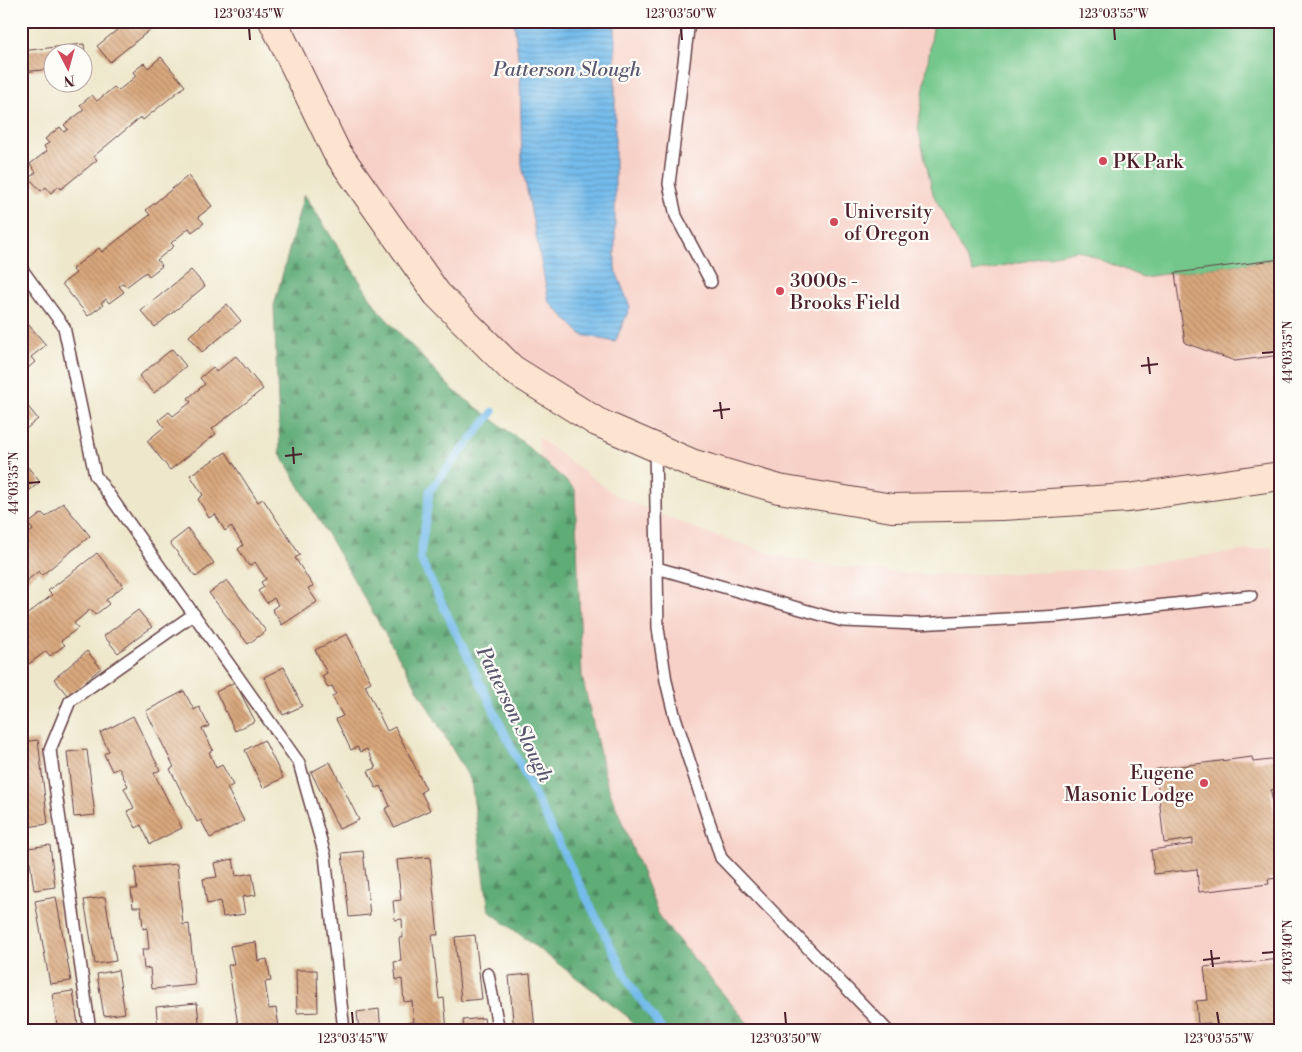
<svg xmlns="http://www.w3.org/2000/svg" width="1302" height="1052" font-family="'Libre Bodoni',serif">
	<defs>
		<pattern id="forest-firs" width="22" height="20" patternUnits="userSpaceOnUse" patternTransform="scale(1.25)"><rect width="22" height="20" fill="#5eac77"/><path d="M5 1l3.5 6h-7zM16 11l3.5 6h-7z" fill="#508b62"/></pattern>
		<pattern id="water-rules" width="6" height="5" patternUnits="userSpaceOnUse" patternTransform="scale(1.25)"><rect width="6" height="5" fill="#74bcec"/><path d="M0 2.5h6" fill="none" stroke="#6198bf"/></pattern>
		<pattern id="building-back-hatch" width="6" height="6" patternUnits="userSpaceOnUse" patternTransform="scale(1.25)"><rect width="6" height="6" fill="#d9a87d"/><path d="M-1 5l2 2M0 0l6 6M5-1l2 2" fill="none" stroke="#b28867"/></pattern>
	</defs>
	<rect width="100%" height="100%" fill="#fdfcf7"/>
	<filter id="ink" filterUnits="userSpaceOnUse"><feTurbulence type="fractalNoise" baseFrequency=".02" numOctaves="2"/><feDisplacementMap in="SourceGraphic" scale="10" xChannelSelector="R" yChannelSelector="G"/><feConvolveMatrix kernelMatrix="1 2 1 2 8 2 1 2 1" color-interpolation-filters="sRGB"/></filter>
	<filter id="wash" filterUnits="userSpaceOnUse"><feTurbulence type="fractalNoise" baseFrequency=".0096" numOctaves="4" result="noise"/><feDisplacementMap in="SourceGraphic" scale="20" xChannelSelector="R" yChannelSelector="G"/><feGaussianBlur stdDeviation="1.12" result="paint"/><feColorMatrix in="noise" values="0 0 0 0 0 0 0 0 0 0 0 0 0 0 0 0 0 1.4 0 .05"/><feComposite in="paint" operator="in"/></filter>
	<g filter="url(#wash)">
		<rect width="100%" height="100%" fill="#eee7cb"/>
		<path fill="#f7d1c8" d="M273 21H1281V476L892 508 597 422 437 294Z
			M538 437 615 495 701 531 786 558 853 568 930 575 1028 573 1111 568 1272 547 1281 616V1031H682L581 860Z"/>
		<path fill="url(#forest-firs)" stroke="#546651" d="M304 194 379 311 452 389 520 440 575 489 582 676 607 784 660 918 749 1025 759 1031H637L628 1017 489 911 471 781 280 453 274 306Z"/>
		<path fill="#73c78b" stroke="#5e735b" d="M934 21H1281V259L1142 277 1078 250 973 272 933 194 918 128Z"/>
		<path fill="url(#water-rules)" stroke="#5f6e8c" d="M514 21H615V269L630 307 615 342 582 335 549 302 522 165 520 75Z"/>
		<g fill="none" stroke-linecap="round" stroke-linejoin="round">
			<path stroke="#74bcec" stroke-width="8" d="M493 412 430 490 420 558 538 802 631 986 663 1031"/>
		</g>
		<g id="blocks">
			<path fill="url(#building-back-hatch)" d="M128 21H161L110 62 97 46Z
				M84 44 86 66H82V52H52V69L22 72 21 51Z
				M161 57 185 86 143 120 141 117 94 156 97 160 61 189 59 186 51 193 46 187 41 191 29 178 36 172 30 164 47 151 44 146 49 143 45 139 60 127 64 132 68 129 64 125 84 110 80 105 92 95 97 101 114 87 118 91 136 76 133 72 144 63 148 68Z
				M188 176 212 206 198 217 204 223 192 232 189 228 171 243 174 246 157 260 162 266 149 276 146 272 126 287 123 283 119 286 124 292 109 303 106 299 101 303 103 305 88 316 62 284 76 273 72 269 99 248 102 252 150 215 146 210Z
				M1281 259V355L1235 361 1185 343 1175 273Z
				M191 270 205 286 155 327 141 311Z
				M227 304 241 321 202 352 189 336Z
				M21 316 46 345 31 357 35 362 21 374Z
				M172 349 186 366 154 393 139 376Z
				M236 356 263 389 212 429 216 434 170 470 147 441 164 427 159 420 169 412 173 416 191 402 188 398 205 384 200 378 213 367 216 372Z
				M25 403 38 419 21 433V406Z
				M226 452 258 502 263 499 300 555 295 558 313 586 308 588 317 602 282 625 272 609 278 605 274 598 267 603 258 591 264 587 261 582 266 579 255 562 249 566 238 549 243 545 231 526 225 531 215 514 209 518 198 499 203 495 190 475Z
				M26 465 40 482 21 497V469Z
				M63 503 90 536 42 575 39 571 21 585V539L33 530 28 524 42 513 46 517Z
				M188 529 214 563 196 577 170 543Z
				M97 553 123 586 106 600 109 604 95 615 91 609 74 623 78 628 61 641 65 645 50 656 46 651 29 664 21 654V619L52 595 48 591Z
				M227 580 266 631 248 644 209 593Z
				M138 610 152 627 118 653 104 636Z
				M347 634 371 682 365 685 387 731 395 727 426 789 421 792 430 810 394 827 385 809 390 806 381 786 376 788 368 771 376 768 367 749 360 752 357 747 351 750 336 719 343 716 332 696 336 694 332 686 328 688 322 676 327 673 315 650Z
				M87 651 101 668 68 696 54 679Z
				M284 667 302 706 283 715 264 677Z
				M235 682 255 721 235 731 216 692Z
				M184 691 194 710 199 707 209 726 202 729 213 750 209 752 216 768 222 765 233 785 227 788 244 821 210 838 201 820 197 822 170 769 174 767 146 711Z
				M133 716 160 770 154 773 182 828 150 844 141 825 136 828 127 811 134 808 124 788 128 786 119 768 112 771 104 754 109 751 100 733Z
				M38 740 48 824 27 827 21 779V742Z
				M264 740 283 778 263 788 245 750Z
				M87 750 95 815 74 817 67 752Z
				M1252 757 1253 762 1279 759 1281 789 1271 790 1281 878 1268 879 1269 884 1199 892 1197 869 1154 874 1151 850 1193 844V839L1164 843 1156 769Z
				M330 762 359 820 339 829 311 772Z
				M50 845 55 887 34 890 28 848Z
				M363 851 370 915 349 917 342 853Z
				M430 857 438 935H432L439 999 444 998 447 1031H407L406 1023 414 1022 412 1001 404 1002 402 979 396 980 394 962 401 961 399 938H403L402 919 395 920 393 901 401 900 397 860Z
				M233 859 236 876 252 873 256 895 242 897 245 914 223 917 220 901 207 904 203 879 217 877 214 863Z
				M177 864 183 925 189 924 195 985 152 989 150 968 144 969 142 949H149L147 928 143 929 141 907H133L131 889H137L135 868Z
				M56 897 71 981 50 984 35 901Z
				M105 897 116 961 95 964 84 900Z
				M475 935 482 999 461 1001 455 937Z
				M256 942 258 961 267 959 271 981 265 982 269 1009 276 1008 279 1027 273 1028V1031H239L228 965 234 964 230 946Z
				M1281 959V1029L1211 1031 1210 1023 1198 1024 1196 1001 1208 1000 1204 967Z
				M118 970 125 1013 104 1016 97 974Z
				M296 970H317L318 1012 297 1013Z
				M530 974 535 1031H514L509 976Z
				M73 991 79 1031H58L52 994Z
				M197 1003 200 1031H152V1028L158 1027 156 1007Z
				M379 1009 381 1031H359L357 1012Z
				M484 1018 486 1031H464L463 1020Z"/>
		</g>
	</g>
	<g filter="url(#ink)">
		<use href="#blocks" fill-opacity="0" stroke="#633d43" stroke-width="1"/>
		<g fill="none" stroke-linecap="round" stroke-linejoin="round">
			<defs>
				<path id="lane" d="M689 21 669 184 676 216 711 282
					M21 268 64 327 95 475 299 763 325 855 344 1031
					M655 447 658 628 666 681 674 714 721 858 888 1031
					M657 568 843 621 917 624 1060 616 1251 596
					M488 974 499 1031
					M90 1031 50 750 70 701 194 614"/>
				<path id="secondary" d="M273 21 336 151 437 294 512 369 597 422 694 464 779 489 892 508 1002 506 1128 498 1281 476"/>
			</defs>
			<use href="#lane" stroke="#633d43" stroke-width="14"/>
			<use href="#secondary" stroke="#633d43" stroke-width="30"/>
			<use href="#lane" stroke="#fff" stroke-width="11"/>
			<use href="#secondary" stroke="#fde4d0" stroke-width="28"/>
		</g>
	</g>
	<path fill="none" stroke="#4a1f2b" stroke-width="2" d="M249 28 250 40M681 28 682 40M1114 28 1115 40M1262 353 1274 352M1148 357 1150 374M1141 366 1158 364M720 402 722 419M713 411 730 409M293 447 294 464M285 456 302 454M28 483 40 482M1211 950 1213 967M1262 953 1274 952M1203 960 1220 958M352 1012 353 1024M785 1012 786 1024M1217 1012 1219 1024"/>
	<g fill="#d1495b" stroke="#fdfcf7" stroke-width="2">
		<circle cx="1103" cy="161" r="5"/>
		<circle cx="834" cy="222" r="5"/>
		<circle cx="780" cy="291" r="5"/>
		<circle cx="1204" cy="783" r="5"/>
	</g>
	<g text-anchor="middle" stroke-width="4.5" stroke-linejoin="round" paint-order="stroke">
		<g font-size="19" fill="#4a1f2b" stroke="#fdfcf7" text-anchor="start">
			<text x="1113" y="168">PK Park</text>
			<text x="844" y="218">University<tspan x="844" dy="22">of Oregon</tspan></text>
			<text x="790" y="287">3000s -<tspan x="790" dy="22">Brooks Field</tspan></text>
			<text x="1194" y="779" text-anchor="end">Eugene<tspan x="1194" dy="22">Masonic Lodge</tspan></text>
		</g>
		<g font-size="20" font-style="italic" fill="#59566f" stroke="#fdfcf7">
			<text x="567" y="76">Patterson Slough</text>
			<text transform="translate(515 714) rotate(64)" y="7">Patterson Slough</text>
		</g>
	</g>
	<rect width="1302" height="1052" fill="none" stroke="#fdfcf7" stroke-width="55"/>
	<g transform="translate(68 68) rotate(174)"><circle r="24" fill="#fdfcf7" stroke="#b5a4a5"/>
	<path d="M0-4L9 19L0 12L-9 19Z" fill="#d1495b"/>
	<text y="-8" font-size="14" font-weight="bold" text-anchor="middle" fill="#4a1f2b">N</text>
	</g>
	<rect x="28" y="28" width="1246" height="996" fill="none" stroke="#4a1f2b" stroke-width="2"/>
	<g font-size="12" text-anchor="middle" fill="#4a1f2b">
		<text x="249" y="18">123°03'45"W</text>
		<text x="681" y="18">123°03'50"W</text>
		<text x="1114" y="18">123°03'55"W</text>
		<text transform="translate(1288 352) rotate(-90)" y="4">44°03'35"N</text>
		<text transform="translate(14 483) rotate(-90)" y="4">44°03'35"N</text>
		<text transform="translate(1288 952) rotate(-90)" y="4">44°03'40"N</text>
		<text x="353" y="1043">123°03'45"W</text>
		<text x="786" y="1043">123°03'50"W</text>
		<text x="1219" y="1043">123°03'55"W</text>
	</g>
</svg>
